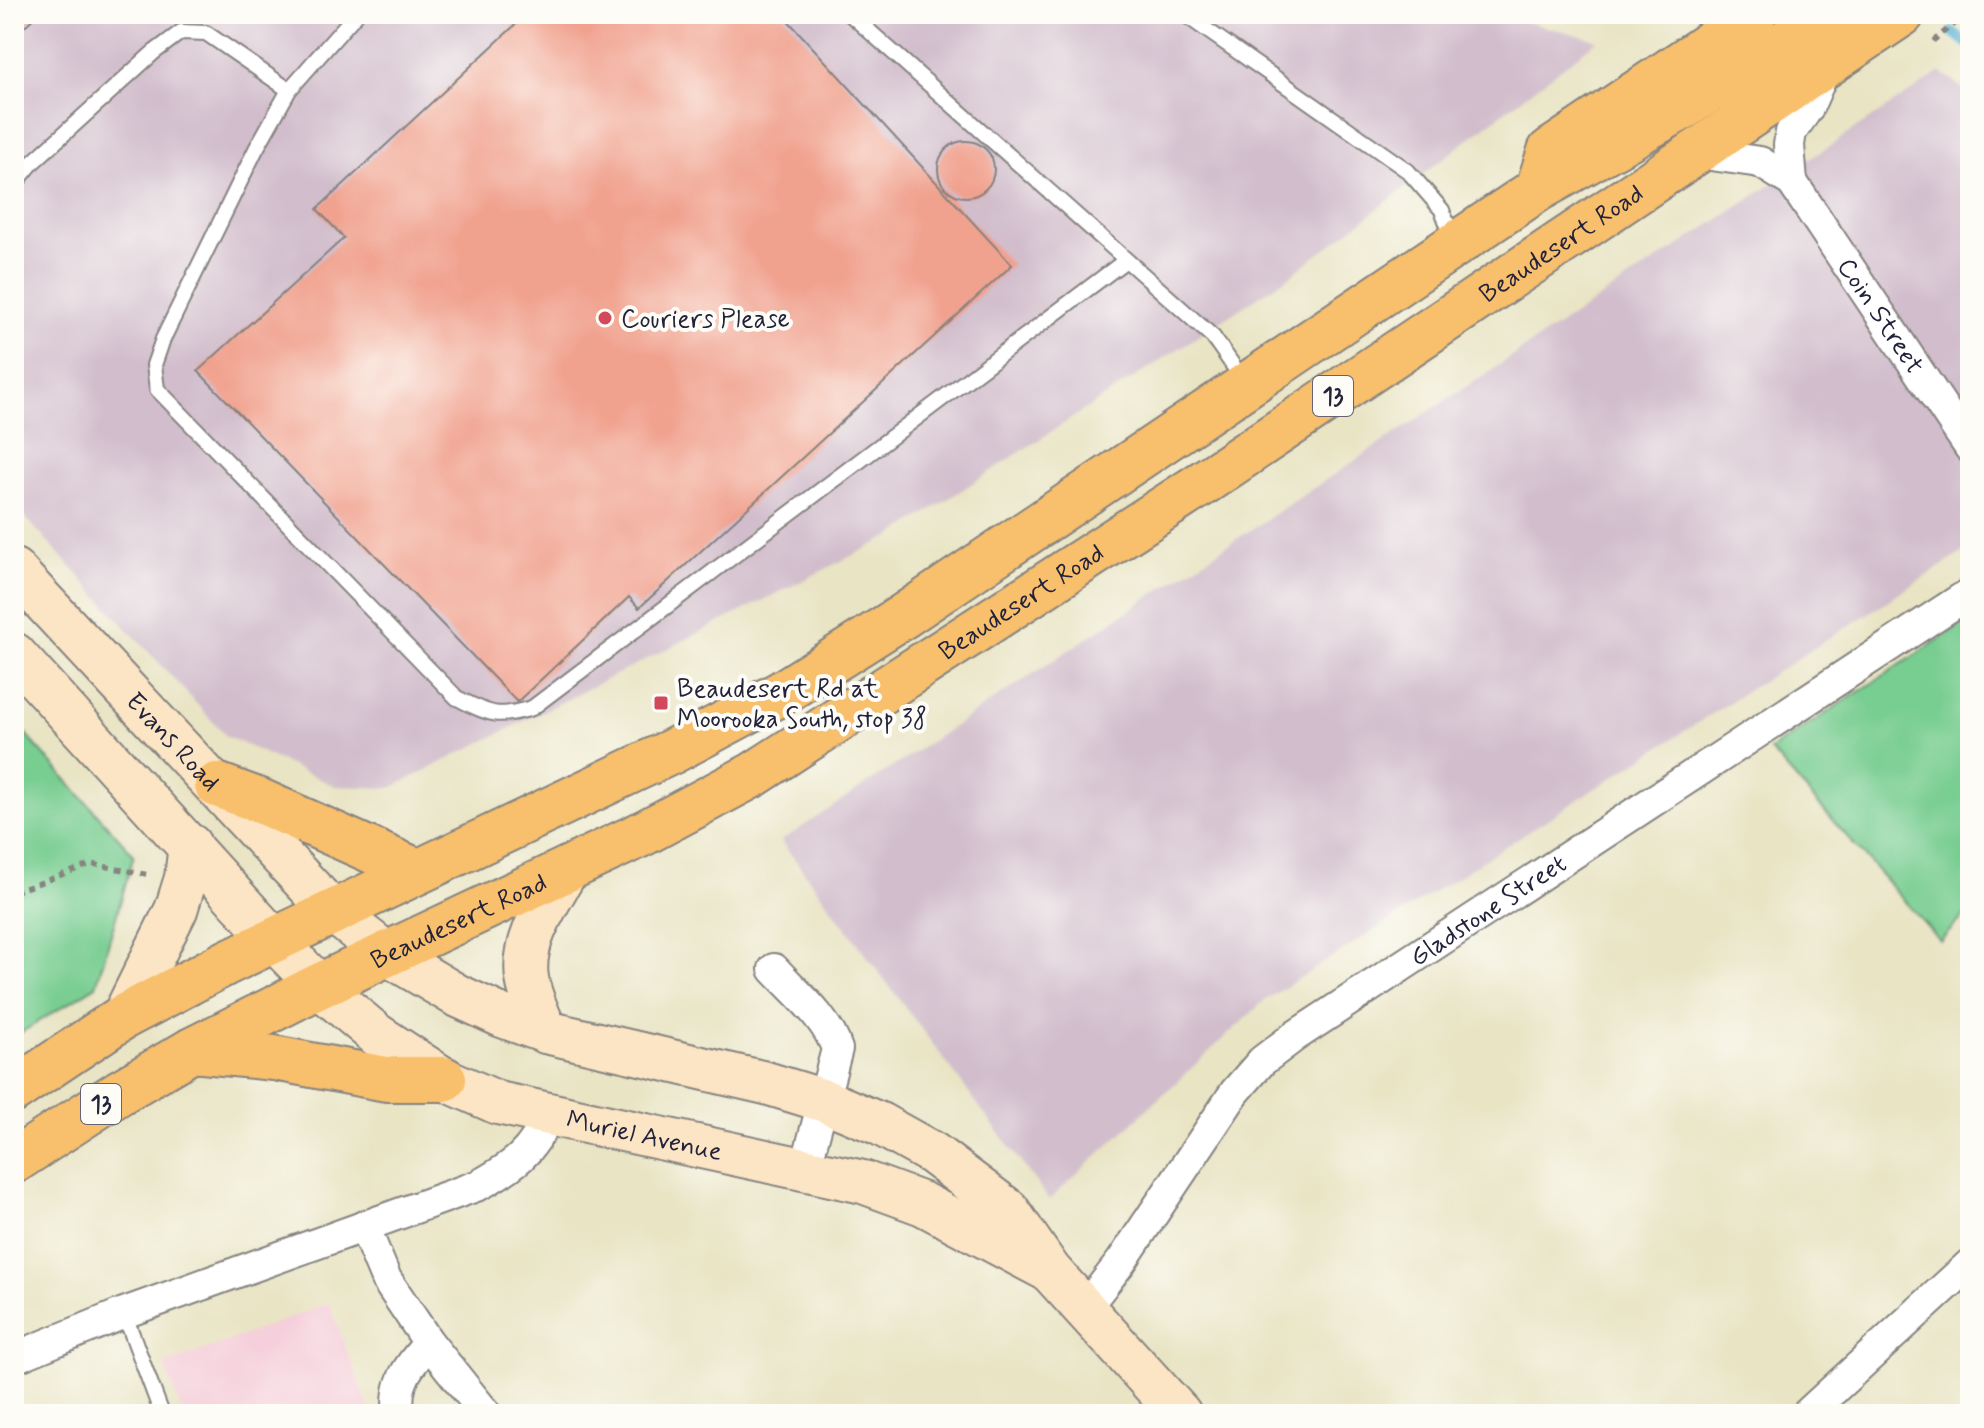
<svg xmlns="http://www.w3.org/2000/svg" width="1984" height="1428" font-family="Mynerve,sans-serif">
	<rect width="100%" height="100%" fill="#fdfcf7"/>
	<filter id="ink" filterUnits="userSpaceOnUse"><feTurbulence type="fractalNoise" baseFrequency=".0125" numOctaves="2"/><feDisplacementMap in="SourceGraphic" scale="16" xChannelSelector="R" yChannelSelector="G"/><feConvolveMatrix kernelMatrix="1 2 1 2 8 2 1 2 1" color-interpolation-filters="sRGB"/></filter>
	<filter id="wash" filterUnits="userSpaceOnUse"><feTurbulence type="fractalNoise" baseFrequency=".006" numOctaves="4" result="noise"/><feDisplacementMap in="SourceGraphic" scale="32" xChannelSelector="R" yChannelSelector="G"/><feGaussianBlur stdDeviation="1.8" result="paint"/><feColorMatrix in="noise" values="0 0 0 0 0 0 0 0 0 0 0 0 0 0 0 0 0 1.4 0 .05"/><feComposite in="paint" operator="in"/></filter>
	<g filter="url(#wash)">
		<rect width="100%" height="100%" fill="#e9e4c4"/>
		<path fill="#f5cfdb" d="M329 1303 371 1413 183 1414 164 1365Z"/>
		<path fill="#d1bdcc" d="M14 14H1495L1598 40 1290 276 893 535 391 788 335 786 226 736 14 505Z
			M1941 72 1970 94V548L1264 1001 1049 1200 781 841Z"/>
		<path fill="#78cd91" stroke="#4d7866" stroke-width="2" d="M1970 619V910L1940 941 1770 750Z
			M14 721 134 855 96 986 14 1037Z"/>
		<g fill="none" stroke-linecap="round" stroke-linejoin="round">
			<path stroke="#54afd2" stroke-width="10" d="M1952 32 1970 46"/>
		</g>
		<g id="blocks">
			<path fill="#f1a28f" d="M14 14H38L14 36Z
				M527 14H782L1012 265 639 608 629 597 517 702 198 371 344 238 317 209Z
				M938 169a28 28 0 1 1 56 0a28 28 0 1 1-56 0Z"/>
		</g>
	</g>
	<g filter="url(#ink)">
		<use href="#blocks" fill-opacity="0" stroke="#868380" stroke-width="2"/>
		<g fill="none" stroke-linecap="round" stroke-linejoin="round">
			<defs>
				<path id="lane" d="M356 14 289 90 256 149 163 339 154 365 157 389 457 698C490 714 495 719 532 708L1126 260
					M850 14 1213 337 1244 381
					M1184 14 1408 171 1442 210 1453 239
					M14 185 33 162 153 53 181 32 206 33 289 90
					M124 1313 162 1414"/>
				<g id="street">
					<path id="s1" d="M1697 153 1760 162 1792 182 1970 448"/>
					<path d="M1792 182 1789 145 1791 132 1808 108 1826 67"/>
					<path d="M774 969C796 993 827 1018 837 1049L805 1170"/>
					<path d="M364 1226 386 1279 429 1343 486 1414"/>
					<path id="s2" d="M1085 1308 1121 1262 1235 1092 1262 1061 1295 1036 1970 593"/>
					<path d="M14 1358 124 1313 479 1185C513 1166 533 1153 548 1115"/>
					<path d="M399 1414C394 1383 409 1365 429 1343"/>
					<path d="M1807 1414 1970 1264"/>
				</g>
				<g id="secondary">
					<path id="s3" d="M14 570 332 911 387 954 456 995 502 1016 546 1032 766 1083 825 1101 880 1124 932 1153 1008 1210 1050 1271 1180 1414"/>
					<path id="s4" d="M14 654 274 940 319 986 377 1035 444 1079 498 1103 863 1182 923 1204 1046 1269"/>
					<path d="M123 1017 176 910 186 878 190 845"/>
					<path d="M546 1032C539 1015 530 997 527 978 521 939 550 901 568 868"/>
				</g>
				<g id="highway">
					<path d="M1541 179 1550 151 1754 14"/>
					<path d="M217 785 260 801 417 871"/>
					<path d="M192 1050 274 1058 386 1079H444"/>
					<path d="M14 1090 123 1017 228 962 673 751 780 694 902 617 1538 189 1687 105 1829 14"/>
					<path id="s5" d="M14 1161 120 1092 192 1050 319 986 642 834 753 775 1209 479 1902 14"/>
				</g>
			</defs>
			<use href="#lane" stroke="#868380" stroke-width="18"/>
			<use href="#street" stroke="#868380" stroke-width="34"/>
			<use href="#secondary" stroke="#868380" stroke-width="46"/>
			<use href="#highway" stroke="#868380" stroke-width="48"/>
			<path stroke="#868380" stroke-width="5" stroke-dasharray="6 6" stroke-linecap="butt" d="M1933 41 1966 14
				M14 892 92 864 150 875"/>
			<use href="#lane" stroke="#fff" stroke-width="14"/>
			<use href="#street" stroke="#fff" stroke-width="30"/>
			<use href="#secondary" stroke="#fce5c4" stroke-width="42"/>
			<use href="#highway" stroke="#f8bf6c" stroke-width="44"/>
		</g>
	</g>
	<g fill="#d1495b" stroke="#fdfcf7" stroke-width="3">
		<circle cx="605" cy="318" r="8"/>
		<rect x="653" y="695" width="16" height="16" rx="4"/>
	</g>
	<g text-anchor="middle" stroke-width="8" stroke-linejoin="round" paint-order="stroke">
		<g fill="#fdfcf7" stroke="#646373" stroke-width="2">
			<rect x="1313" y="376" width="40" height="40" rx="6"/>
			<rect x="81" y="1084" width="40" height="40" rx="6"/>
		</g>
		<g font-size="24" font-weight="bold" fill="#22223b">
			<text x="1333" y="404">13</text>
			<text x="101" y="1112">13</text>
		</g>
		<g font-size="26" fill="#22223b" stroke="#fdfcf7">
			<text dy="9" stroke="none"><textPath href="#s5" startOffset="1802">Beaudesert Road</textPath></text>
			<text dy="9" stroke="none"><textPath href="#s1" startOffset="262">Coin Street</textPath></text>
			<text dy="9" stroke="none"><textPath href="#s5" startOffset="1154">Beaudesert Road</textPath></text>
			<text dy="9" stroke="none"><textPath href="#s3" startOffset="234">Evans Road</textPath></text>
			<text dy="9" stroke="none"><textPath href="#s2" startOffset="576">Gladstone Street</textPath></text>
			<text dy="9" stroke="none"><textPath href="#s5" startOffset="506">Beaudesert Road</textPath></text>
			<text dy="9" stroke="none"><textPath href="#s4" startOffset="816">Muriel Avenue</textPath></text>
		</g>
		<g font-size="26" fill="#22223b" stroke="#fdfcf7" text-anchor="start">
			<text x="621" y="327">Couriers Please</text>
			<text x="677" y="697">Beaudesert Rd at<tspan x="677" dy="30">Moorooka South, stop 38</tspan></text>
		</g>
	</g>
	<rect width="1984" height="1428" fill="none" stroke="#fdfcf7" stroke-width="48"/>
</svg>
